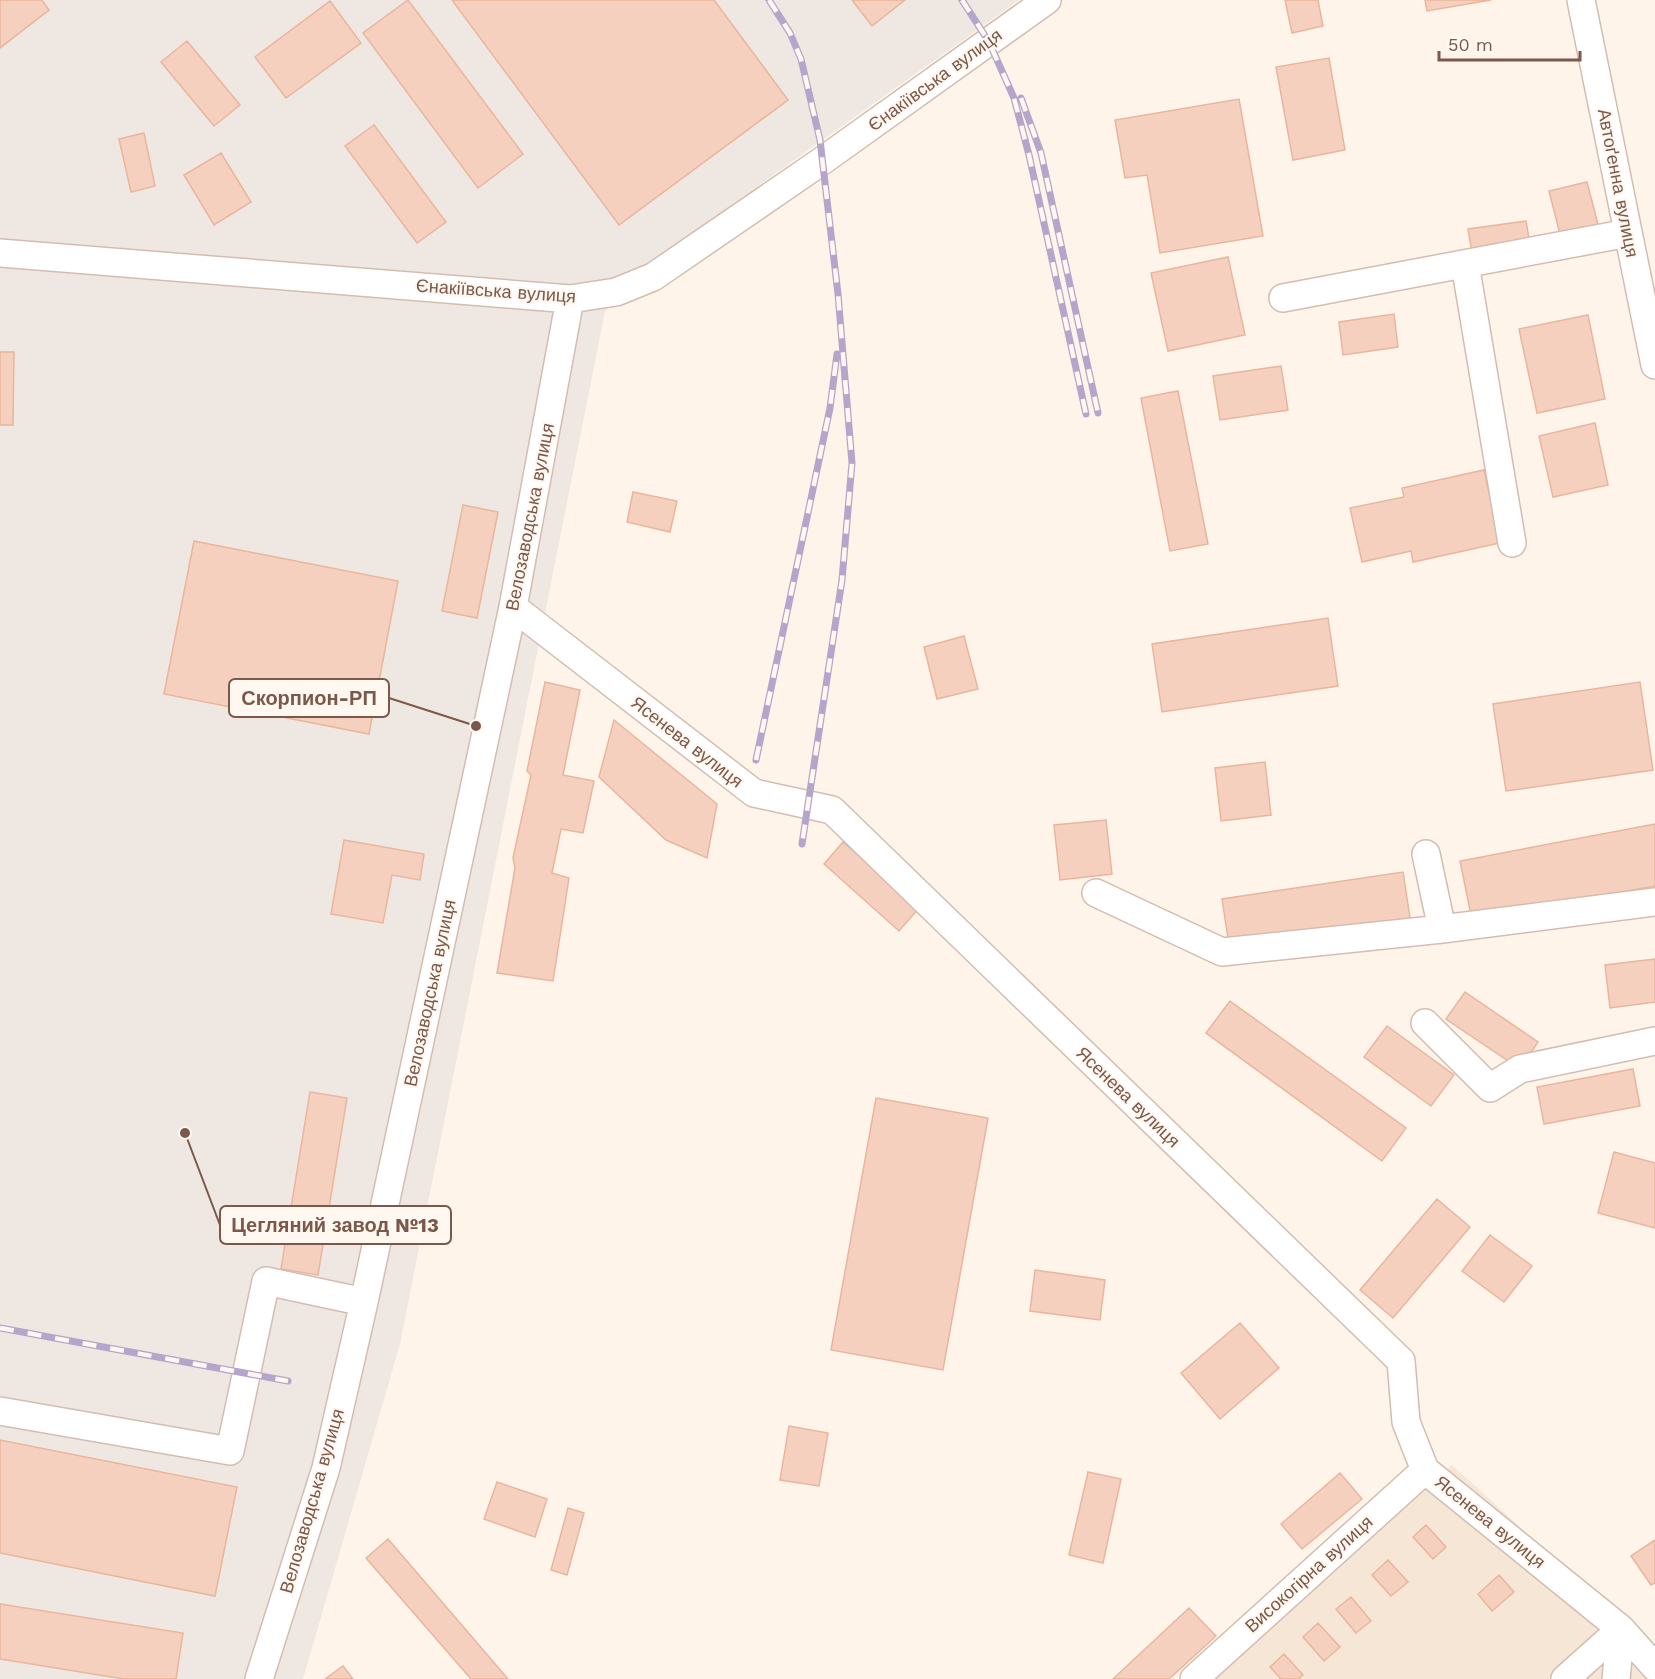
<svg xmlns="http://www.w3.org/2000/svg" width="1655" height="1679" font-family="'Work Sans',sans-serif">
	<rect width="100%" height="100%" fill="#fef4e9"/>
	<path fill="#f6e6d6" d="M1452 1465 1623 1621 1655 1679H1214Z"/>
	<path fill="#efe7e2" d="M0 0H1019L672 247 605 311 400 1344 303 1679H0Z"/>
	<path fill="#f6d0be" stroke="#eab59d" stroke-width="1.5" d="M0 0H42L49 10 0 48Z
		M408 0 523 154 478 188 363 33Z
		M452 0H714L788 100 619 225Z
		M852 0H905L872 26Z
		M1285 0H1318L1323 26 1292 33Z
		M1425 0H1491L1427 11Z
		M330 1 361 43 286 98 255 57Z
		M187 41 240 105 214 126 161 62Z
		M1329 58 1345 150 1293 160 1276 67Z
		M1239 99 1263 236 1160 253 1147 175 1125 178 1115 120Z
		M374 125 446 222 417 243 345 146Z
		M144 133 155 186 131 192 119 139Z
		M221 153 251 202 214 225 184 175Z
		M1587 182 1601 236 1563 246 1549 191Z
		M1526 221 1531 250 1473 259 1468 229Z
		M1228 257 1245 335 1168 351 1151 273Z
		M1394 314 1398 347 1343 355 1339 322Z
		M1588 315 1605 399 1537 413 1519 329Z
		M0 352H14L13 425H0Z
		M1281 366 1288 410 1220 420 1213 376Z
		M1178 391 1208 544 1170 551 1141 398Z
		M1595 423 1608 485 1553 497 1539 436Z
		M1484 470 1500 543 1413 562 1411 551 1362 562 1350 508 1404 497 1402 488Z
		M633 492 677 501 670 532 627 522Z
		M463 505 498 512 477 618 442 611Z
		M194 541 398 581 369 734 164 694Z
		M1328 618 1338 686 1162 712 1152 644Z
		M964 636 978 689 937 699 924 647Z
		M545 682 580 690 563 775 594 781 583 833 561 829 552 873 569 878 553 981 497 973 515 868 513 858 531 775 527 771Z
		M1640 682 1653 770 1506 791 1493 704Z
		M614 720 717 804 707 858 666 840 599 777Z
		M1265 762 1271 815 1221 821 1215 768Z
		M1106 820 1112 874 1060 880 1054 825Z
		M1655 824V886L1472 920 1460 861Z
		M344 840 424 854 420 880 392 875 383 923 331 914Z
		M843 842 919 908 899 931 824 864Z
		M1403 872 1411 924 1230 951 1222 899Z
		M1655 959V1002L1610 1008 1605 965Z
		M1465 992 1538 1042 1520 1069 1446 1019Z
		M1230 1001 1406 1128 1382 1161 1206 1033Z
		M1387 1026 1454 1075 1431 1106 1364 1057Z
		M1633 1069 1640 1106 1544 1124 1537 1087Z
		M310 1092 347 1098 318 1275 281 1269Z
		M876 1098 988 1118 943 1370 831 1350Z
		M1614 1152 1655 1163V1228L1598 1213Z
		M1437 1199 1470 1227 1393 1318 1360 1290Z
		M1490 1235 1532 1266 1504 1302 1462 1271Z
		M1035 1270 1105 1280 1100 1320 1030 1311Z
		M1240 1323 1279 1368 1220 1419 1181 1373Z
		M789 1426 828 1433 819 1486 780 1480Z
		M0 1440 237 1487 215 1596 0 1553Z
		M1088 1472 1121 1479 1103 1563 1069 1555Z
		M1340 1473 1362 1499 1302 1549 1281 1524Z
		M497 1482 547 1499 535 1537 484 1519Z
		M568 1508 584 1513 567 1575 551 1570Z
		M1426 1525 1446 1547 1433 1559 1413 1537Z
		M388 1539 508 1679H471L366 1558Z
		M1655 1540V1583L1651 1585 1631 1556Z
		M1388 1560 1408 1582 1391 1596 1372 1575Z
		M1499 1575 1514 1592 1492 1611 1478 1594Z
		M1351 1597 1371 1621 1356 1633 1336 1609Z
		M0 1604 183 1633 176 1679H124L0 1659Z
		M1189 1608 1216 1636 1169 1679H1113Z
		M1318 1623 1340 1647 1324 1661 1303 1637Z
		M1284 1654 1303 1675 1298 1679H1281L1270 1667Z
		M343 1666 353 1679H325Z"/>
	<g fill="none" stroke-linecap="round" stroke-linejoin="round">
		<defs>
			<path id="minor" d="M1581 0 1655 365
				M0 253 570 299 616 292 653 277 822 161 1047 0
				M1465 264 1512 543
				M1283 298 1628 233
				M513 607 754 793 832 810 1401 1361 1406 1422 1425 1470 1621 1629 1655 1667
				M1426 854 1442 929 1655 902
				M1096 893 1222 952 1442 929
				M1425 1023 1490 1088 1520 1069 1655 1041
				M0 1411 230 1451 266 1281 364 1302
				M259 1679 326 1468 364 1302 513 607 570 299
				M1194 1679 1425 1470
				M1565 1679 1621 1629
				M1616 1679 1621 1629"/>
		</defs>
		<use href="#minor" stroke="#d4bdb0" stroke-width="30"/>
		<use href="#minor" stroke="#fff" stroke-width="27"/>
		<defs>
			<path id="rail" d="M769 0 790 33 801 59 820 140 838 294 852 463 842 580 802 844
				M962 0 989 42 1014 98 1029 155 1086 414
				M1021 98 1041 153 1098 413
				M756 760 830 408 837 354
				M0 1328 288 1381"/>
		</defs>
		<use href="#rail" stroke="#b6a5ca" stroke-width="7"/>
		<use href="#rail" stroke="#fff8f1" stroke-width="4.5" stroke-dasharray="14" stroke-linecap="butt"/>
	</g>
	<g text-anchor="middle" stroke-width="4.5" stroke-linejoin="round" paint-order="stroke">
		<g font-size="18" fill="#7b584a" stroke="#fff8f1">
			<text transform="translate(935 80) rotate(-36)" y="6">Єнакіївська вулиця</text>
			<text transform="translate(1618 183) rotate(79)" y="6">Автоґенна вулиця</text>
			<text transform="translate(496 291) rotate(4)" y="6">Єнакіївська вулиця</text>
			<text transform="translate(530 517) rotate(-79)" y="6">Велозаводська вулиця</text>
			<text transform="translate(687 742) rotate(38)" y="6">Ясенева вулиця</text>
			<text transform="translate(430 993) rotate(-78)" y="6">Велозаводська вулиця</text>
			<text transform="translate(1128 1097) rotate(44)" y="6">Ясенева вулиця</text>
			<text transform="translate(312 1501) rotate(-74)" y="6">Велозаводська вулиця</text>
			<text transform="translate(1490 1522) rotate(39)" y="6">Ясенева вулиця</text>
			<text transform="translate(1309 1574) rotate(-42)" y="6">Високогірна вулиця</text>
		</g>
	</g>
	<path fill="none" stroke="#7b584a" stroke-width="2" d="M476 726L389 698M185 1133L220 1225"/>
	<g fill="#7b584a" stroke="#fff8f1" stroke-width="2">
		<circle cx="476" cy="726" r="6"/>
		<circle cx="185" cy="1133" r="6"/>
	</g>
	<g fill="#fff8f1" stroke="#7b584a" stroke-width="2">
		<rect x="229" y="679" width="160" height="38" rx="6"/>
		<rect x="220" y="1206" width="231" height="38" rx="6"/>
	</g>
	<g font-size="20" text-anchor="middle" font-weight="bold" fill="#7b584a">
		<text x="309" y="705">Скорпион-РП</text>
		<text x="335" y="1232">Цегляний завод №13</text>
	</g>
	<path d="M1439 51v9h141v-9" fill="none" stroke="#7b584a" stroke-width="3"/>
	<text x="1448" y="51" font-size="18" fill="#7b584a" stroke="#fff8f1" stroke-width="4.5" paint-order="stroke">50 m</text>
</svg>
